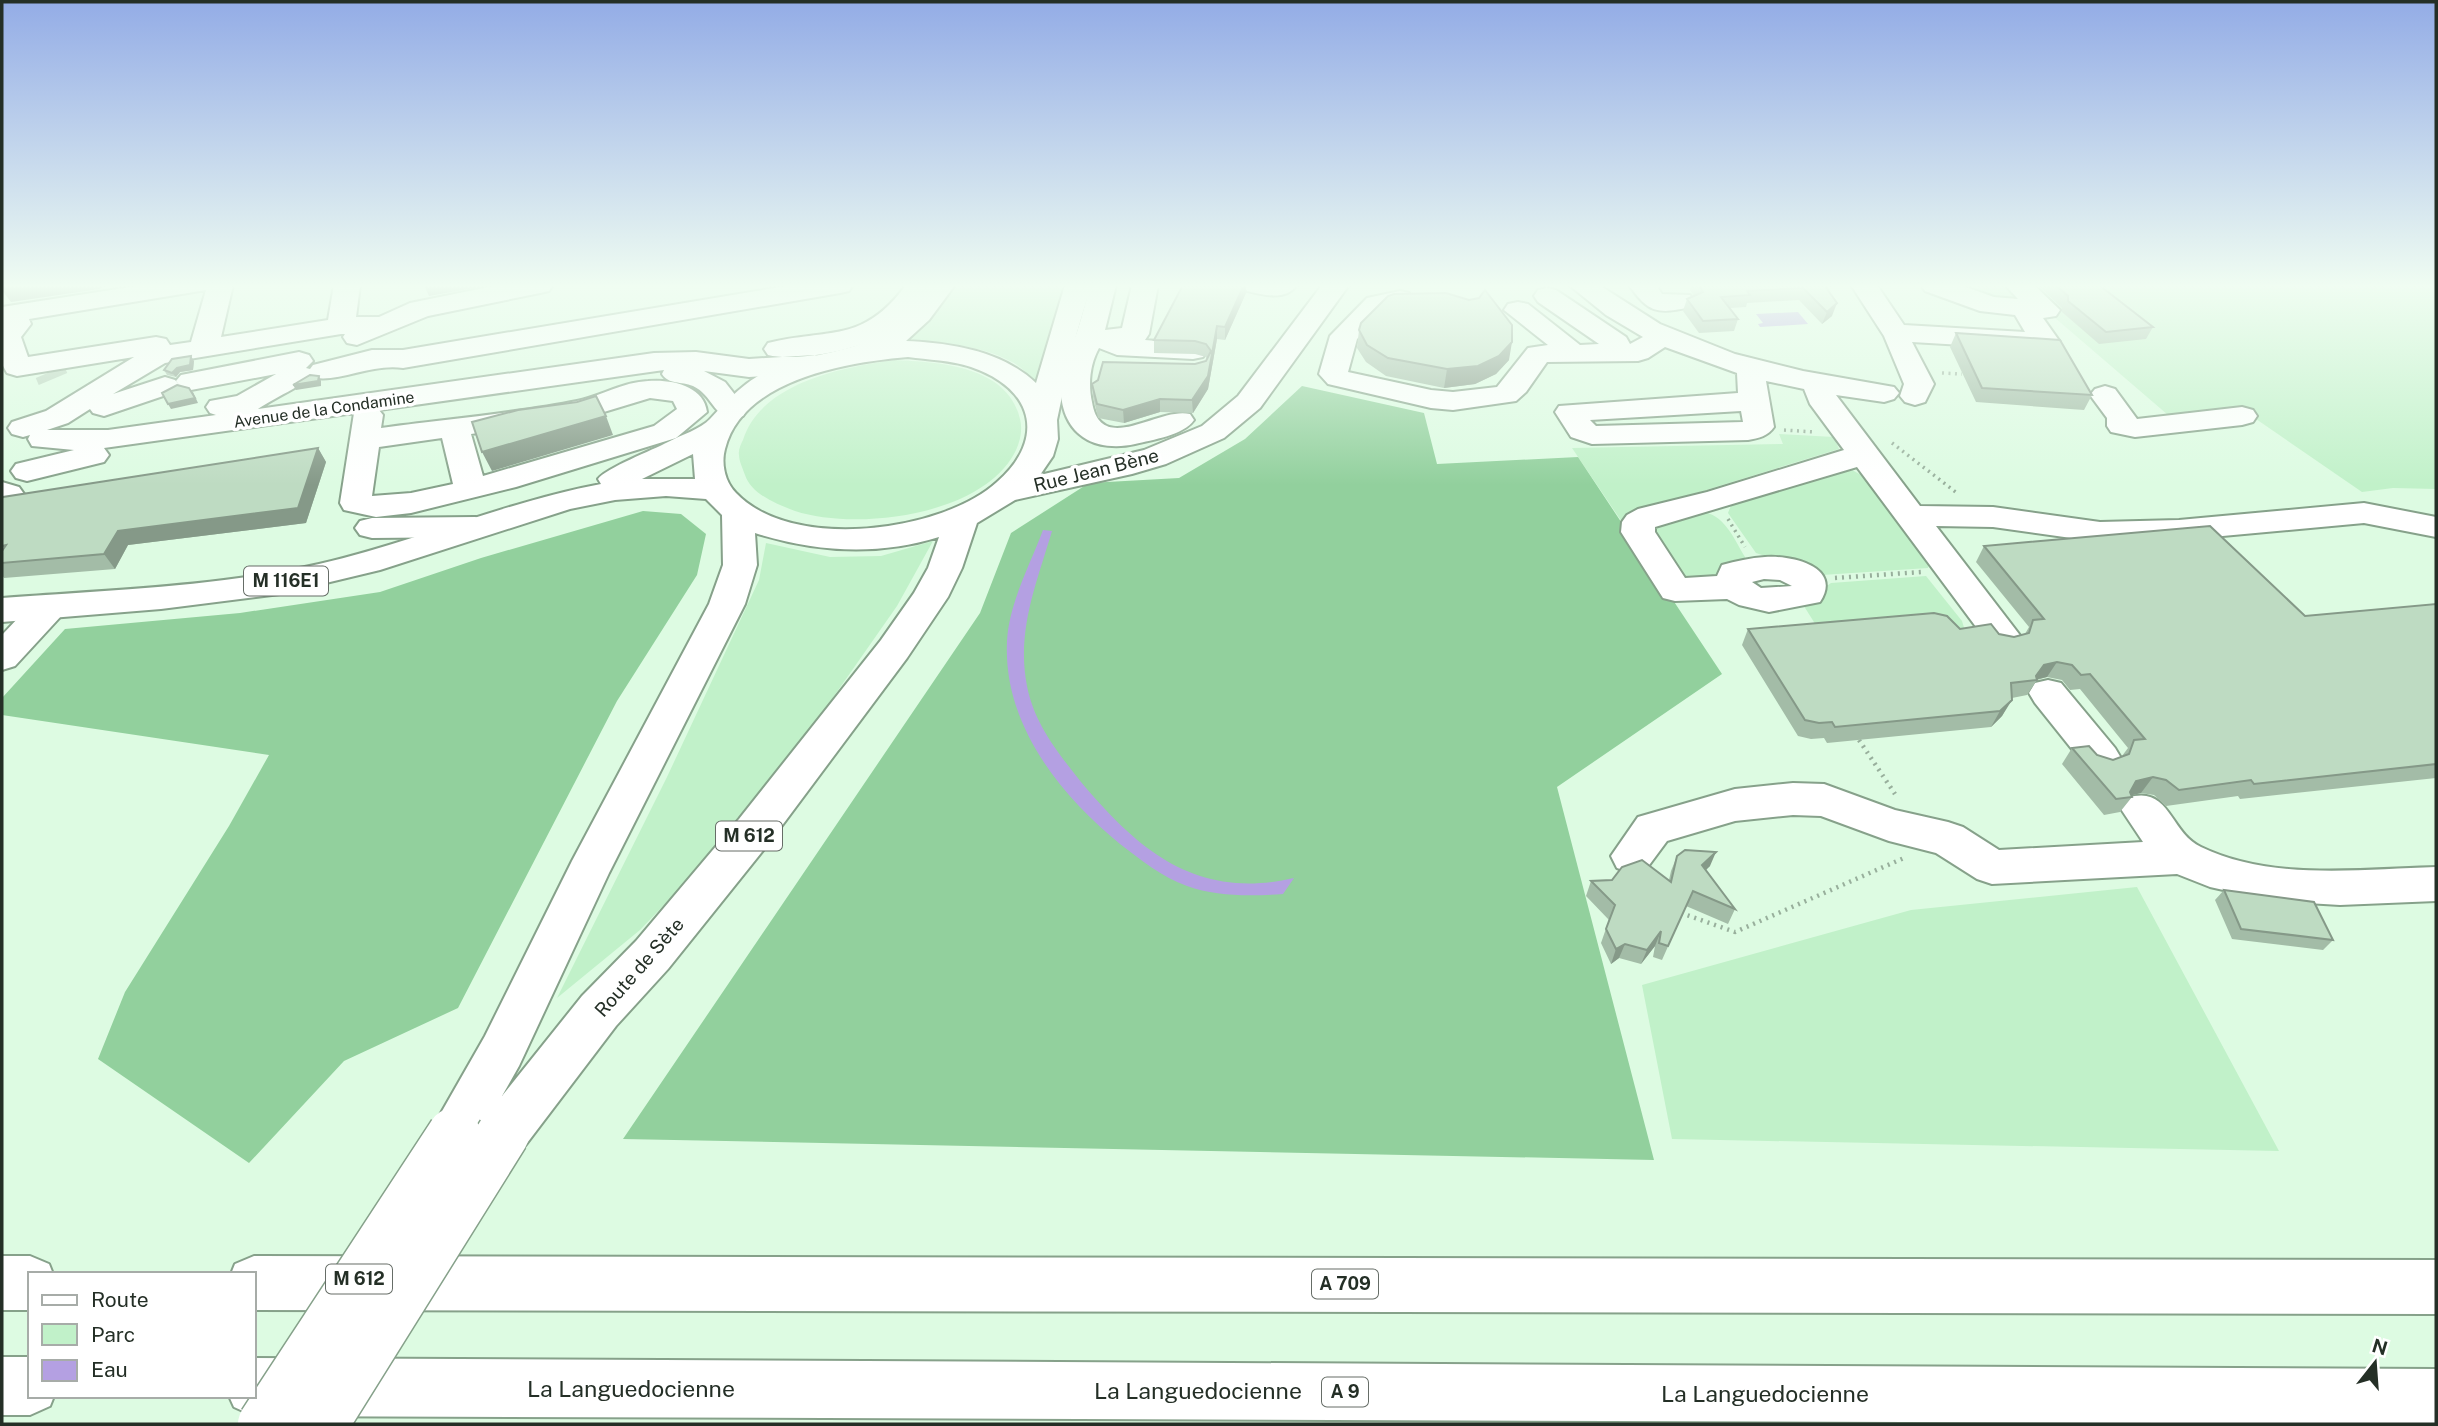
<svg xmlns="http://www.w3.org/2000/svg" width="2438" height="1426" font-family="'Public Sans',sans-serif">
	<rect width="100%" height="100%" fill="#ddfbe2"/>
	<path fill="#c1f1c9" d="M953 285H1065L1036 383C1028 375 1020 365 1010 361 980 345 940 342 906 341L919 332Z
		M1923 285H2436V489L2393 488 2362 492 2240 408 2168 415 2054 317 1983 306Z
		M895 360C939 362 1008 366 1020 419 1023 430 1020 443 1014 454 980 516 856 531 795 511 778 505 751 494 745 475 743 469 739 461 739 455 738 450 741 444 743 440 761 382 844 367 895 360Z
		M1779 434 1834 437 1839 449 1641 510 1622 522 1572 448 1783 444Z
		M1852 470 1865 477 1930 560 1928 568 1822 575 1756 553 1728 513 1732 503 1837 472Z
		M1701 512C1724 513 1734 539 1745 557V562L1722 566 1713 578 1690 580 1673 573 1653 527Z
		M933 541 897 606 753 812 640 930 557 998 667 777 759 580 766 543 830 557 881 556Z
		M1926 576 1962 621 1966 634 1824 638 1802 603 1831 583Z
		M2137 887 2279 1151 1672 1139 1642 985 1911 910Z"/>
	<path fill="#92d09d" d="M1302 386 1424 413 1437 464 1578 457 1722 674 1557 787 1654 1160 623 1139 980 613 1011 533 1089 483 1179 478 1245 439Z
		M643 511 681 514 706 534 697 575 617 701 458 1008 344 1061 249 1163 98 1059 125 992 229 826 269 755 2 715V698L65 629 240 613 380 592 481 558Z"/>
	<path fill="#b4a0e2" d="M1798 312 1808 324 1760 327 1758 324 1763 323 1756 314Z
		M1043 530 1052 531C1037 582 1016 631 1027 686 1034 723 1058 753 1081 782 1140 852 1197 900 1294 878L1283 894C1252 896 1217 897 1187 886 1162 877 1141 860 1120 844 1059 794 1003 724 1007 641 1009 603 1030 565 1043 530Z"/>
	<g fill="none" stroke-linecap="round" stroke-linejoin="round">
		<path stroke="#b8d2bc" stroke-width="31" stroke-dasharray="31 15" stroke-linecap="butt" d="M50 372 53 379"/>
		<defs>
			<path id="minor" d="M143 285H233L221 337 328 320 334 285H360L356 317H379L410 303 499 285H553L549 291 540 293 428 316 357 345 347 343 343 337 345 334H341L165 363 113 394 165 377 175 380 180 386 175 392 104 416 93 413 90 409 68 423 47 430H108L216 415 210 413 206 407 210 401 237 396 276 374 191 390 181 387 176 381 181 375 299 352 309 355 313 361 306 368 310 369 313 365 372 350H403L792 285H853L849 291 840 293 403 368C372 363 335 384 312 377 309 381 268 402 258 409L654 353 696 352 749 359 814 355 824 358 828 364 824 370 814 373 749 377 704 371 725 382 747 410 743 416C713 424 716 397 693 386 681 381 669 385 662 374L664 370 379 410 383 415 381 428C446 419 512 414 577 401 601 396 623 382 648 381 672 379 704 386 707 412L676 438 516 487 411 513 376 517 344 510 340 503 354 413 104 448 109 455 104 462 27 481 16 478 11 471 16 464 74 450 32 446 28 439 30 435 23 437 12 434 8 428 12 422 46 411 134 357 17 376 7 373 2 364V307ZM206 290 191 342 170 345 166 339 156 337 28 357 21 337 31 324 29 319ZM650 398 673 401 677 409 654 426 483 476 471 434 584 418ZM442 438 453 484 411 493 372 496 379 447Z
				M906 285H932C922 300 912 316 898 327 872 347 800 363 768 355L764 349 768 343C829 328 863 344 906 285Z
				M1090 285H1116L1105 330 1122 328 1132 285H1158L1149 334 1145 340 1203 345 1207 351 1203 357 1193 359 1117 355 1099 348C1090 364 1088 384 1092 402 1101 457 1159 406 1190 414L1194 420C1184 435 1152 440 1135 444 1118 448 1097 447 1083 437 1058 420 1057 383 1066 357 1069 349 1074 341 1077 332 1082 317 1086 301 1090 285Z
				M1243 285H1297C1286 301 1263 295 1247 291Z
				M1569 285H1599L1660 324 1735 354 1803 371 1894 387 1899 393 1894 399 1884 402 1836 395 1920 506 1993 507 2100 522 2179 520 2364 503 2436 517V537L2364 523 2179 540 2100 542 1993 527 1936 526 2022 638 2017 647 2004 650 1991 647 1857 467 1655 527V532L1685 578 1717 576 1722 565C1736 561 1750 558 1765 557 1792 555 1843 567 1820 602L1769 612 1739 605 1727 599 1675 601 1663 598 1621 532 1622 522 1627 515 1638 509 1707 492 1844 450 1810 404 1804 389 1766 381 1774 427C1768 436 1759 438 1748 440L1592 444 1571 437 1555 412 1559 406 1738 393 1737 373 1665 347 1648 358 1638 361 1547 362 1526 392 1516 401 1453 410 1431 408 1328 384 1319 374 1330 336 1367 298 1400 291 1409 293 1413 299 1409 305 1386 310 1357 339 1348 372 1431 390 1453 392 1497 387 1528 348 1548 345 1504 310 1508 304 1518 302 1528 304 1580 345 1599 344 1538 302 1534 296 1538 290 1547 288 1556 290 1626 337 1630 344 1643 337 1606 315ZM1741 411 1743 422 1596 426 1590 420ZM1764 579 1780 580 1792 586 1761 588 1752 582Z
				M1629 285H1656L1662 294 1690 295 1693 301 1690 307C1657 315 1648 312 1629 285Z
				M1851 285H1877L1904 325 2025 332 2015 315 1980 311 1925 291 1921 285H1960L1994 297 2018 299 2005 285H2034L2060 310 2056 316 2043 318 2060 342 2056 348 2046 350 1912 342 1934 384 1925 402 1915 405 1905 402 1900 396 1904 384 1884 336Z
				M2105 386 2115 389 2137 419 2242 407 2253 410 2257 416 2253 422 2242 425 2135 437 2111 432 2107 426V418L2090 395 2095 389Z
				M2 482 19 487 24 494 19 501 2 502Z
				M475 517 487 520 492 527 487 534 475 537 372 538 360 535 355 528 360 521 372 518Z
				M49 595 62 599 67 607 62 615 15 666 2 670V635L36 599Z
				M2048 680 2061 683 2115 748 2121 758 2115 768 2101 773 2087 768 2035 703 2029 693 2035 683Z
				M1793 783 1824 784 1895 810 1948 822 1963 827 1999 850 2143 842 2121 809 2127 798C2170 784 2169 832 2201 847 2271 881 2361 869 2436 867V901L2340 905 2273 901 2210 887 2177 874 1992 884 1977 879 1936 853 1889 841 1821 816 1793 815 1735 821 1667 841 1647 868 1632 873 1617 868 1611 856 1638 817 1735 789Z"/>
			<path id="major" d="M928 285H955L929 320 906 341C952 343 1002 351 1036 383L1065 285H1091L1072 349 1057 420 1058 439 1053 456 1040 475 1144 450 1202 426 1238 396 1322 285H1349L1260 408 1224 438 1166 464 1132 474 1015 500 977 523 962 568 948 597 907 658 769 843 668 969 616 1026 521 1151 503 1158 485 1151 479 1137 472 1151 454 1158 436 1151 429 1134 485 1036 572 861 709 604 723 565 722 515 706 499 666 496 615 500 570 509 380 570 280 594 161 609 2 622V598C108 590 215 587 319 564 415 542 505 502 601 484L598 479C606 468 653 450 668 442 681 435 701 429 710 419 726 402 738 388 758 376 789 358 823 356 855 346 885 337 911 310 928 285ZM908 357C928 360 951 360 971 367 1033 388 1047 438 997 482 942 532 792 552 736 493 725 482 721 464 725 449 742 379 849 362 908 357ZM693 454 695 479H642ZM755 533C815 552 878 556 939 537L928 568 914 593 881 640 739 819 636 941 582 996 502 1096 519 1066 609 873 745 604 757 565Z"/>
			<path id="highway" d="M2 1256H30L49 1264 53 1274H30V1310H2Z
				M254 1256 2436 1260V1314L254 1310V1274H231L235 1264Z
				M2 1357H30V1396H54L50 1406 30 1415H2Z
				M254 1358 2436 1369V1424L254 1416 234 1407 229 1396H254Z"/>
		</defs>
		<use href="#minor" stroke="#86a18a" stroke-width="4"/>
		<use href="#major" stroke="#86a18a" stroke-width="4"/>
		<use href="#highway" stroke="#86a18a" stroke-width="4"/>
		<path stroke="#98af9c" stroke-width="3.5" stroke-dasharray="2 4.5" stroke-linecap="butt" d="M1942 373 1962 374
			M1784 430 1814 432
			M1892 443 1957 493
			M1728 519 1745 547"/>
		<path stroke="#98af9c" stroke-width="4.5" stroke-dasharray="2 5" stroke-linecap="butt" d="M1835 578 1921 572
			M1859 740 1895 794
			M1681 913 1735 932 1904 858"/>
		<use href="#minor" fill="#fff" fill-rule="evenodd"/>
		<use href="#major" fill="#fff" fill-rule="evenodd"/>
		<use href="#highway" fill="#fff" fill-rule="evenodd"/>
		<defs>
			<path id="major-bridge" d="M264 1424 454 1134
				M322 1424 503 1134"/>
		</defs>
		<use href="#major-bridge" stroke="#86a18a" stroke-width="55" stroke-linecap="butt"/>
		<use href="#major-bridge" stroke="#fff" stroke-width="52"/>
	</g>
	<path fill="#a3bca7" d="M1183 285H1246V293L1225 340 1217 339 1208 389 1193 413 1160 412 1124 423 1098 418 1093 397 1092 384 1195 364 1206 361 1207 359 1206 357 1195 354 1154 353V340Z
		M1691 285H1830L1829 292 1832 316 1822 324 1799 300 1747 303 1746 307 1730 308 1738 319 1734 331 1699 333 1683 311 1687 299 1694 296 1690 290Z
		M2038 285H2099L2153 327 2146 339 2099 344 2062 312V308Z
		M1469 300 1509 360 1496 374 1475 384 1444 388 1386 376 1366 362 1357 348 1359 330Z
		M1956 333 2092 395 2084 410 1976 402 1950 347Z
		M194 361 193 370 180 372 176 377 167 375 164 370Z
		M318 448 326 462 306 523 128 545 115 569 4 578 2 575V563Z
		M1984 546 2305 616 2436 604V778L2240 799 2238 796 2166 806 2154 795 2141 793 2131 795 2132 797 2120 812 2104 815 2062 764 2072 748 2113 760 2122 756 2128 748 2080 689 2070 690 2062 680 2047 677 2037 680 2027 695 2012 698 2002 716 1991 727 1827 743 1824 738 1811 739 1798 736 1742 645 1748 629H1960L2014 637 2025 634 2029 627 1976 562Z
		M1677 856 1710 866 1706 870 1735 909 1728 924 1686 906 1662 960 1653 957 1655 946 1641 964 1619 958 1611 964 1601 943 1609 920 1586 896 1591 881 1669 880 1671 871Z
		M2224 890 2333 940 2323 950 2232 939 2215 900Z"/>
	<path fill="#859988" d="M23 285H107L100 289 11 302 2 290V288Z
		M424 285H492L429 296Z
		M1244 285H1246V293L1225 340V327Z
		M1837 303 1832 316 1822 324 1827 312Z
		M1217 326V339L1208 389 1193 413 1192 400 1208 376Z
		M1512 342 1509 360 1496 374 1475 384 1444 388 1447 369Z
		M191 356 194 361 193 370 180 372 176 377 172 373Z
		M319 376 321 381V386L296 390 293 385Z
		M193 392 198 403 171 409 168 404Z
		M1160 399V412L1124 423 1123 410Z
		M606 416 613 435 492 471 482 452Z
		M318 448 326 462 306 523 128 545 115 569 104 554 118 531Z
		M2057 662 2047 677 2034 680 2044 665Z
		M2012 700 2002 716 1991 727 2000 711Z
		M2153 777 2141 793 2125 797 2136 781Z
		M1716 852 1710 866 1695 880 1702 865Z
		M1661 931 1655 946 1641 964 1647 950Z
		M1625 944 1619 958 1611 964 1616 949Z"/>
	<path fill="#bedbc2" stroke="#859988" stroke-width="2" d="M3 285H23L2 288Z
		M1183 285H1244L1225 327 1217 326 1208 376 1192 400 1160 399 1123 410 1097 404 1092 384 1098 380 1103 362 1195 364 1206 361 1211 351 1206 344 1195 341 1154 340Z
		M1699 285H1830L1831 286H1825L1837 303 1827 312 1803 288 1747 291 1750 295 1721 297 1738 319 1703 321 1687 299 1703 292Z
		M2056 285H2099L2153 327 2106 332 2068 301V296Z
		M1485 290 1512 325V342L1499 356 1478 366 1447 369 1388 358 1367 345 1359 330 1361 323 1388 296 1394 294 1446 293 1469 300 1479 298Z
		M1956 333 2060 340 2092 395 1982 388Z
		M191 356 190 365 177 368 172 373 164 370 172 359Z
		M310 375 319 376 318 381 293 385Z
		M177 385 189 388 195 398 168 404 162 393Z
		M596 396 606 416 482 452 472 422 518 410 577 402Z
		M318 448 298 508 118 531 104 554 2 563V551L6 545 2 546V498L3 497Z
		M2210 526 2305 616 2436 604V764L2254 784 2251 780 2179 790 2166 780 2153 777 2136 781 2130 792 2132 797 2116 799 2072 748 2089 746 2097 755 2113 760 2129 754 2134 740 2145 739 2090 674 2081 675 2072 665 2057 662 2044 665 2036 676 2037 680 2011 683 2012 700 2000 711 1835 727 1832 722 1819 723 1805 720 1748 629 1934 613 1947 616 1960 629 1991 624 1999 634 2014 637 2029 633 2033 620 2044 619 1984 546Z
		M1685 850 1716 852 1702 865 1735 909 1693 891 1668 946 1659 943 1661 931 1647 950 1625 944 1616 949 1606 929 1615 905 1591 881 1612 880 1622 867 1642 860 1671 882 1677 856Z
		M2224 890 2314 902 2333 940 2241 929Z"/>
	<linearGradient id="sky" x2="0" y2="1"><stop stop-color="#93ace6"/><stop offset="0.59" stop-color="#f0fdf2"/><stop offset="1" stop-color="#f0fdf2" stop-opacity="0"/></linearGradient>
	<rect width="2438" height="485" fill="url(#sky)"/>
	<g text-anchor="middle" stroke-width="7" stroke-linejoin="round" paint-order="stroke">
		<g font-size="16" fill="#242f26" stroke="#fff">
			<text transform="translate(324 409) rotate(-8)" y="6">Avenue de la Condamine</text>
		</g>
		<g fill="#fff" stroke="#666d67" stroke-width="2">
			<rect x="244" y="566.5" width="84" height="29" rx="5"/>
			<rect x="716" y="821.5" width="66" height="29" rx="5"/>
			<rect x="326" y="1264.5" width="66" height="29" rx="5"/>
			<rect x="1312" y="1269.5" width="66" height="29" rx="5"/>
			<rect x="1322" y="1377.5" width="46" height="29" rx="5"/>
		</g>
		<g font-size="18" font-weight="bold" fill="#242f26">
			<text x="286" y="587">M 116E1</text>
			<text x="749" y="842">M 612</text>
			<text x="359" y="1285">M 612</text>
			<text x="1345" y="1290">A 709</text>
			<text x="1345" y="1398">A 9</text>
		</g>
		<g font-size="19" fill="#242f26" stroke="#fff">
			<text transform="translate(1096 470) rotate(-14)" y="7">Rue Jean Bène</text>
			<text transform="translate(639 967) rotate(-49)" y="7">Route de Sète</text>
		</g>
		<g font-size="23" fill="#242f26" stroke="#fff">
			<text x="631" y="1397">La Languedocienne</text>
			<text x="1198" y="1399">La Languedocienne</text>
			<text x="1765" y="1402">La Languedocienne</text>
		</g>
	</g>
	<rect width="2438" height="1426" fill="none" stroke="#242f26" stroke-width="7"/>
	<rect x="28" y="1272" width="228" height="126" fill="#ffffff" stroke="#a7aca8" stroke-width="2"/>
	<rect x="42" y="1295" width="35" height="10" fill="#ffffff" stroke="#a7aca8" stroke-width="2"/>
	<text x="91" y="1307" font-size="21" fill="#242f26">Route</text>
	<rect x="42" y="1324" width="35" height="21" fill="#c1f1c9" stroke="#a7aca8" stroke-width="2"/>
	<text x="91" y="1342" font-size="21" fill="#242f26">Parc</text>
	<rect x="42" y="1360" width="35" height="21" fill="#b4a0e2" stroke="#a7aca8" stroke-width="2"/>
	<text x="91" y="1377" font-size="21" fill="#242f26">Eau</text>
	<g transform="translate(2375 1363) rotate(17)" stroke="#ffffff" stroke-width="5" paint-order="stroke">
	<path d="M0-5L12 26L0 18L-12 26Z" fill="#242f26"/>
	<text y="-10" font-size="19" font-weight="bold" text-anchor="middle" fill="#242f26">N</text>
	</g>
</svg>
